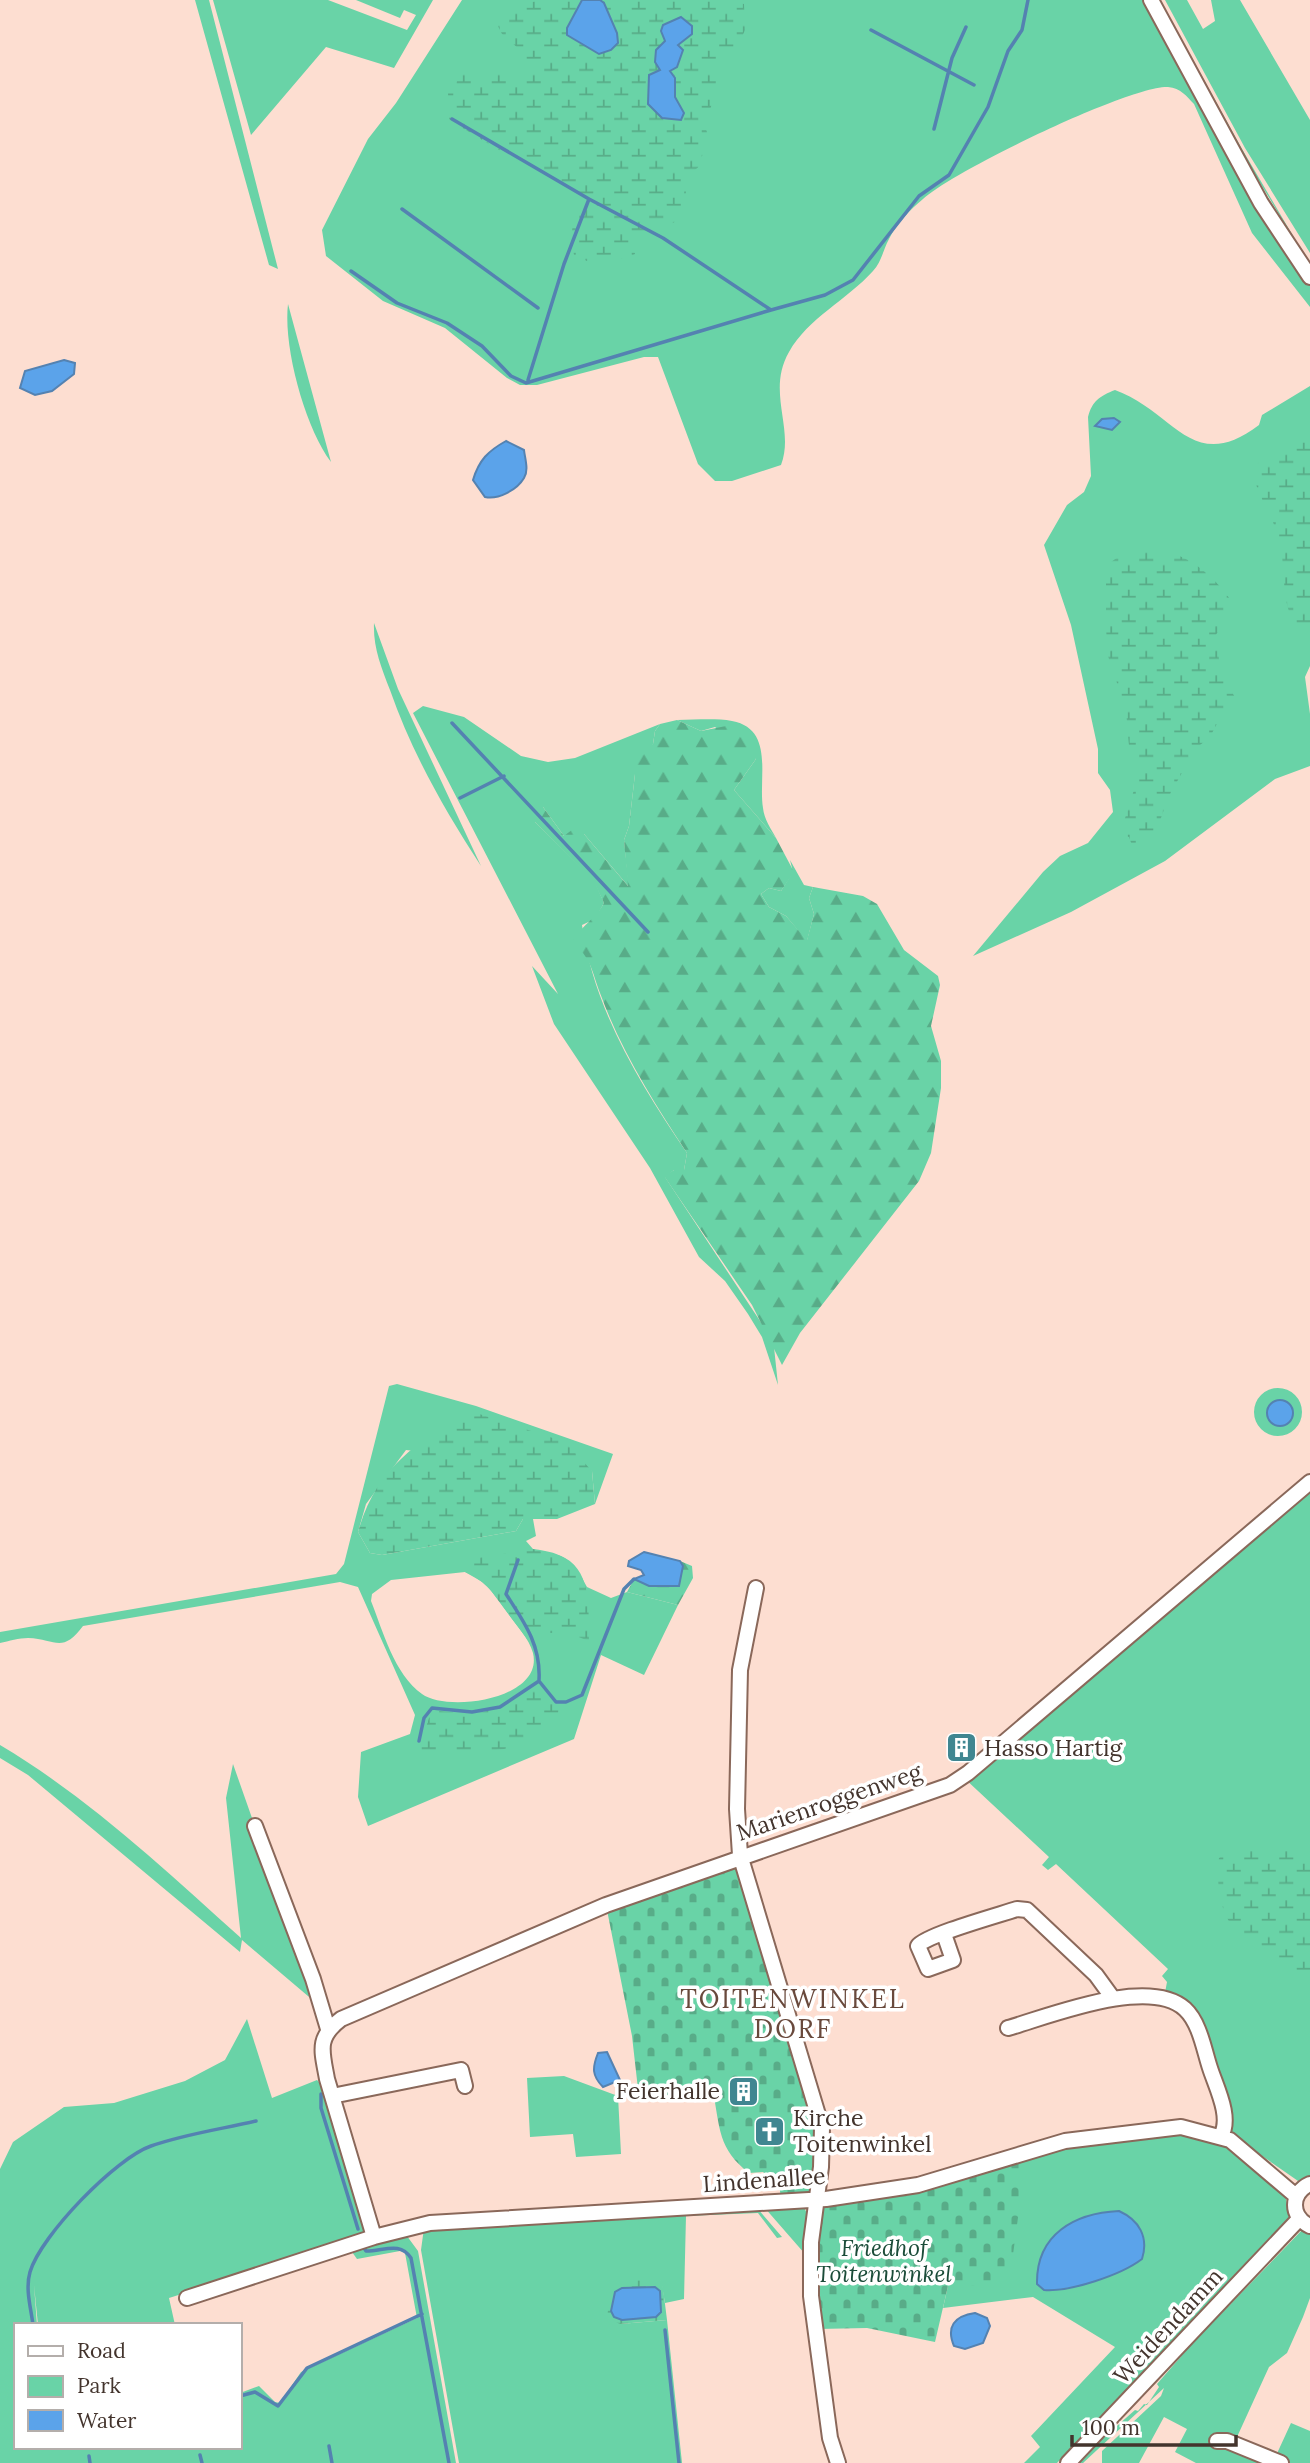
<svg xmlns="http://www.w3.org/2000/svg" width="1310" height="2463" font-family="Lora,serif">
	<defs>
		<pattern id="forest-firs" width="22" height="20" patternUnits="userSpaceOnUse" patternTransform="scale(1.75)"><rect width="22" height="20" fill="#69d3a7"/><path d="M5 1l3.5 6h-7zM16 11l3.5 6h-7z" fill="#58ac88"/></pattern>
		<pattern id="wetland-marsh" width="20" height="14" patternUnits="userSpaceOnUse" patternTransform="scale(1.75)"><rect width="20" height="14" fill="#69d3a7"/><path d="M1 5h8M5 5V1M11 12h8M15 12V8" fill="none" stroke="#58ac88"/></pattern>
		<pattern id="cemetery-stones" width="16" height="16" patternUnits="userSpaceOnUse" patternTransform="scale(1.75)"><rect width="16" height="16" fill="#69d3a7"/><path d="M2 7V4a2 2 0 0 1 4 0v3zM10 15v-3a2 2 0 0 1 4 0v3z" fill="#58ac88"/></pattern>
	</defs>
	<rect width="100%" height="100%" fill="#fdded1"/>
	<path fill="#69d3a7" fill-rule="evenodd" d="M195 0H209L278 269 269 265Z
		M213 0H328L407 30 416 15 404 10 400 18 356 0H433L394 68 326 47 251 135Z
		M462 0H1145L1289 253 1310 284V307L1252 233 1194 104C1186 96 1181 88 1168 87 1131 85 953 171 923 199 911 209 896 224 889 239 883 250 882 261 873 271 847 300 808 318 789 352 766 392 795 429 781 465L732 481H715L698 464 658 357H644L537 385H520L507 378 445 328 383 301 326 256 322 230 368 139 396 103Z
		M1157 0H1160L1242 149 1310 265 1240 150Z
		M1165 0H1187L1203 29 1215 21 1211 0H1240L1310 120V253L1245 148Z
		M288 304 331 462C305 427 283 347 288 304Z
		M1310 386V666L1305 677 1310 714V766L1275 779 1165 861 1071 912 973 956 1043 872 1060 856 1088 843 1113 812 1110 790 1098 773V749L1071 625 1044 545 1067 505 1084 492 1091 476 1088 417C1092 401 1100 396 1115 390 1174 411 1192 476 1259 425L1262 415Z
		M374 623 398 689 481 866C444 809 412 753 390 690 381 667 373 647 374 623Z
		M423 706 464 717 521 756 548 762 575 758 660 724 655 731 653 744 635 774 629 826 624 840 629 887 584 834 564 836 543 807 535 822 594 880 604 903 595 919 582 925C594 1010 640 1084 687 1153L684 1170H674L665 1177 764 1327 774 1347 778 1385 762 1337 748 1314 725 1281 699 1257 650 1168 554 1024 532 966 558 994 413 713Z
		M677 720C695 720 715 718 732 721 775 729 758 778 763 808 764 819 771 829 776 838L734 790 756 759 715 727 701 731Z
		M790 860 804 885 813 887 809 898 814 914 807 941 786 916 769 907 761 894 769 888 781 891 793 872Z
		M397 1384 476 1406 613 1454 595 1504 592 1471 406 1450 366 1504 358 1532 370 1553 382 1555 516 1531 523 1519H533L536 1536 526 1541 533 1549C565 1553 573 1560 587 1587L611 1598 627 1592 678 1605 644 1675 601 1655 574 1739 368 1826 358 1797 361 1752 410 1734 415 1715 358 1587 340 1582 83 1626C62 1654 56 1639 28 1638 19 1638 9 1641 0 1643V1632L336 1574 344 1564 389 1386ZM465 1572C486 1581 495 1595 507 1612 516 1625 529 1638 533 1653 544 1699 448 1713 422 1694 394 1674 383 1631 371 1601L372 1594 391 1580Z
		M1254 1412a24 24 0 1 1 48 0a24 24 0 1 1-48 0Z
		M1310 1482V2181L1301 2183 1235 2137 1223 2133 1195 2022 1164 1998 1167 1982 1162 1976 1168 1969 1056 1864 1048 1870 1042 1865 1049 1857 963 1777Z
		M0 1745C89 1798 164 1869 241 1938L226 1798 233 1764 252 1818 248 1820 315 2002 242 1940 240 1952 28 1775 0 1758Z
		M247 2019 272 2098 317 2080 326 2089 371 2234 169 2298 175 2325H38L34 2285 37 2325H16V2447H240V2393L259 2386 275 2402 280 2403 301 2372 417 2318 405 2253 400 2251 357 2259 352 2252 404 2232 418 2251 456 2463H0V2169L13 2142 64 2107 114 2103 185 2081 225 2060Z
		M564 2076 618 2096 621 2154 576 2157 573 2134 530 2137 527 2078Z
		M1181 2127 1221 2136 1285 2195 1290 2216 1057 2463H1024L1040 2447 1031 2436 1115 2347 1033 2297 943 2308 948 2286 1027 2151Z
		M803 2206 808 2215 805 2254 764 2207Z
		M757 2208 782 2237 777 2238 758 2213 686 2216 684 2299 665 2303 661 2280 620 2324 667 2320 682 2463H459L421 2250 424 2228Z
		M1304 2228 1310 2233V2298L1303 2317 1287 2353 1269 2367 1237 2437H1233L1274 2460 1291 2423 1310 2431V2463H1196L1175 2452 1187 2429 1164 2417 1139 2463H1102V2451L1161 2396 1164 2388 1083 2463H1075L1135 2410 1138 2411 1144 2404 1147 2405 1159 2387 1157 2384 1191 2345Z"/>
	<path fill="url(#forest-firs)" d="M677 720 701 731 731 725 746 733 756 759 734 790 776 838 794 872 781 891 769 888 761 894 769 907 786 916 807 940 814 914 809 898 813 887 863 896 877 904 904 950 938 976 940 985 931 1026 941 1061V1088L931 1153 919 1181 800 1333 782 1365 752 1305 664 1176 674 1170H684L687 1153C653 1101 621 1051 600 993 592 972 591 956 572 943 581 925 595 920 604 903L593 880 535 822 533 811 536 806 543 807 564 836 573 829 584 834 628 886 624 840 629 826 635 774 629 765C633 751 640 749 653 744L655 731 660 724Z
		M680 1561 692 1566 693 1578 678 1605 627 1592 634 1579 649 1586 673 1585 683 1566Z"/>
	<path fill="url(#wetland-marsh)" fill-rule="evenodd" d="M537 0H724L744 4 745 30 734 55H719L718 83 705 127 707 132 700 166 692 172 686 190 684 214 677 221 649 234 634 249 635 254 625 259 605 255 587 261 574 255 571 236 577 202C537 167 491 148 449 119L448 93 463 73 533 74 520 50 502 34 496 22 499 17ZM671 23 682 57 678 67 670 71 675 79V97L681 104 662 118 660 70 665 41 663 25Z
		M1310 429V631L1298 630C1278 600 1288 569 1278 536 1271 512 1258 498 1252 470L1264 457 1296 448Z
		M1125 552C1138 552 1156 549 1169 552 1196 560 1221 583 1235 607L1213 639 1218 649 1220 672 1236 699 1224 710 1210 737 1195 749 1168 798 1156 832 1147 844 1133 848 1129 837 1120 834 1140 771 1129 746 1126 710 1108 656 1106 628V574L1111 562Z
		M467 1410 565 1442 592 1471 595 1504 557 1519H523L516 1531 382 1555 370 1553 358 1532C376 1468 415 1445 467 1410Z
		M533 1549C543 1553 556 1553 565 1558 593 1573 588 1614 589 1641 567 1632 549 1629 527 1639L486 1584 465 1572 471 1559Z
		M538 1688 551 1703 561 1706C558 1713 555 1720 551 1726 529 1757 452 1753 419 1750L429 1718 437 1711 474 1714 507 1707Z
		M1227 1851H1310V1980C1287 1968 1249 1947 1233 1927 1219 1911 1216 1878 1219 1858Z
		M662 2280 667 2320 620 2324 607 2318 612 2281Z"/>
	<path fill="url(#cemetery-stones)" d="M740 1855 818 2109 815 2200 782 2204 779 2185 763 2172 749 2173C718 2149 720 2128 713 2091L639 2098 632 2036 606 1905Z
		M1027 2151 1009 2284 948 2286 935 2342 867 2328 818 2329 813 2271 821 2207 918 2185Z"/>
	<path fill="#5ba3ea" stroke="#5482b1" stroke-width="2" d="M582 0H600L604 3 617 33 618 43 611 50 599 54 567 35V28Z
		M681 17 692 26V34L678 45 683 50 677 67 670 71 675 78V97L684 113 681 120 662 118 648 104 649 75 660 70 655 62 656 50 665 41 661 31 663 25Z
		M64 360 75 363 74 374 52 391 35 395 20 388 25 371Z
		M1114 418 1120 422 1112 430 1095 426 1102 419Z
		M506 441 524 450C525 459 529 470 524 478 517 490 498 500 485 497L473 480C479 460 488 451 506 441Z
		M1267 1413a13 13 0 1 1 26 0a13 13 0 1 1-26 0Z
		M644 1552 680 1561 683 1566 679 1586H649L634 1579 644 1575 641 1570 628 1566 629 1561Z
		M607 2052 620 2080 603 2087C592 2076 592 2068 598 2053Z
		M1119 2211C1139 2220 1149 2237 1142 2259 1121 2275 1070 2292 1044 2290L1037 2284C1036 2234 1075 2213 1119 2211Z
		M655 2287 660 2291 661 2312 656 2317 622 2320 614 2317 611 2311 615 2292 622 2288Z
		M975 2313 987 2318 990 2326 983 2343 965 2349 954 2346C946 2327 954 2316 975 2313Z"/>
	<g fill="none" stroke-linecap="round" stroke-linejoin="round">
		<path stroke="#5482b1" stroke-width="3.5" d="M871 30 974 85
			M452 119 589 199 564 264 528 380
			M934 129 952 58 966 27
			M589 199 663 238 771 310 825 295 853 280 919 196 949 175 988 107 1008 51 1022 30 1028 0
			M402 209 538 308
			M351 271 397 303 447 323 482 346 511 376 526 383 771 310
			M452 723 648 932
			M460 798 504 776
			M518 1560 506 1594C524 1622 541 1645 539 1680
			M419 1741 424 1718 432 1708 472 1712 500 1707 539 1681 556 1702H566L582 1695 624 1589 634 1579
			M321 2094V2108L358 2229
			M364 2248 366 2251C384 2251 400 2241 411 2258L449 2463
			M33 2325C31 2308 25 2289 30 2272 41 2235 116 2158 151 2146 185 2134 222 2129 256 2121
			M665 2330 679 2463
			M240 2396 255 2392 278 2406 307 2368 422 2314
			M329 2446 332 2463
			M200 2455 202 2463
			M89 2456 90 2463"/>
		<defs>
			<path id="minor" d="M1151 0 1261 203 1310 277
				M756 1588 740 1670 737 1809 740 1855 822 2128 821 2167 811 2242V2296L830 2438 838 2463
				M255 1826 313 1979 328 2029
				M944 1934 953 1960 928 1969 918 1946C926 1935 999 1915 1017 1909L1027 1910 1096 1975 1112 1997
				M1008 2028C1050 2016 1149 1976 1185 2009 1200 2023 1204 2050 1210 2068 1216 2087 1232 2117 1221 2136
				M332 2096 461 2070 465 2086
				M1310 2184C1290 2193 1290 2217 1310 2226
				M374 2237 327 2079C322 2051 316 2038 341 2019L606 1905 950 1785 968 1773 1310 1482
				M187 2298 374 2237 430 2223 826 2199 918 2185 1065 2141 1181 2127 1230 2140 1296 2196
				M1217 2441H1227L1281 2463
				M1068 2463 1299 2219"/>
		</defs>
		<use href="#minor" stroke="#8a685a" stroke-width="18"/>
		<use href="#minor" stroke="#fff" stroke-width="14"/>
	</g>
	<defs>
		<symbol id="building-square" viewBox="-11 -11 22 22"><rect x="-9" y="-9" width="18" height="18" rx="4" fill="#408691" stroke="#fff"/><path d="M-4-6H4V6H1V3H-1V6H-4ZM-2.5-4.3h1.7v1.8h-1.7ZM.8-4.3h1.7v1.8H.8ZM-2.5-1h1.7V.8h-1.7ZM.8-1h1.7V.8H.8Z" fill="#fff"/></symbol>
		<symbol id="church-square" viewBox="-11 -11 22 22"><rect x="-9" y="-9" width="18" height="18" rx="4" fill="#408691" stroke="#fff"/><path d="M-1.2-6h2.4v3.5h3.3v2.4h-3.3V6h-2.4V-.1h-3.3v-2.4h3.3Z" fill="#fff"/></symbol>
	</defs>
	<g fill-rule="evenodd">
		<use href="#building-square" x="944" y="1730" width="35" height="35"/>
		<use href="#building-square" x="726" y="2074" width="35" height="35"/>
		<use href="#church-square" x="752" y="2114" width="35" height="35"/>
	</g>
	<g text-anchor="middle" stroke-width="7" stroke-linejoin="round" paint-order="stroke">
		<g font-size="23" fill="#43342d" stroke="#fff" text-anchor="start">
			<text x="984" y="1756">Hasso Hartig</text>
			<text x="720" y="2099" text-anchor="end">Feierhalle</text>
			<text x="793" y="2126">Kirche<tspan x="793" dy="26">Toitenwinkel</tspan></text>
		</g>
		<g font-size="23" fill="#43342d" stroke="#fff">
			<text transform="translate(829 1802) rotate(-19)" y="8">Marienroggenweg</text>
			<text transform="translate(764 2180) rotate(-4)" y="8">Lindenallee</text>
			<text transform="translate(1168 2326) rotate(-47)" y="8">Weidendamm</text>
		</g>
		<g font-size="23" font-style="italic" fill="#1b4c39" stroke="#fff">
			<text x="884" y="2256">Friedhof<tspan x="884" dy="26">Toitenwinkel</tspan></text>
		</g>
		<g font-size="26" letter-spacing="2" fill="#69493c" stroke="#fff">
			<text x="793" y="2008">TOITENWINKEL<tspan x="793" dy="30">DORF</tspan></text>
		</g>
	</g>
	<rect x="14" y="2323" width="228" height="126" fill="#ffffff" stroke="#b4aeab" stroke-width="2"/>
	<rect x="28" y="2346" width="35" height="10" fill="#ffffff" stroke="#b4aeab" stroke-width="2"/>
	<text x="77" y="2358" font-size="21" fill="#43342d">Road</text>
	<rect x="28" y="2376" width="35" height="21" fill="#69d3a7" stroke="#b4aeab" stroke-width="2"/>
	<text x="77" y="2393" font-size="21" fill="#43342d">Park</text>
	<rect x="28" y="2410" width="35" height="21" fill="#5ba3ea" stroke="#b4aeab" stroke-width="2"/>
	<text x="77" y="2428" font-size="21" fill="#43342d">Water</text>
	<path d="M1072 2435v10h164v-10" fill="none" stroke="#43342d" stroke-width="3.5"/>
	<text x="1082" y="2435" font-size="21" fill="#43342d" stroke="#ffffff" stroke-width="5" paint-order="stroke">100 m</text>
</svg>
